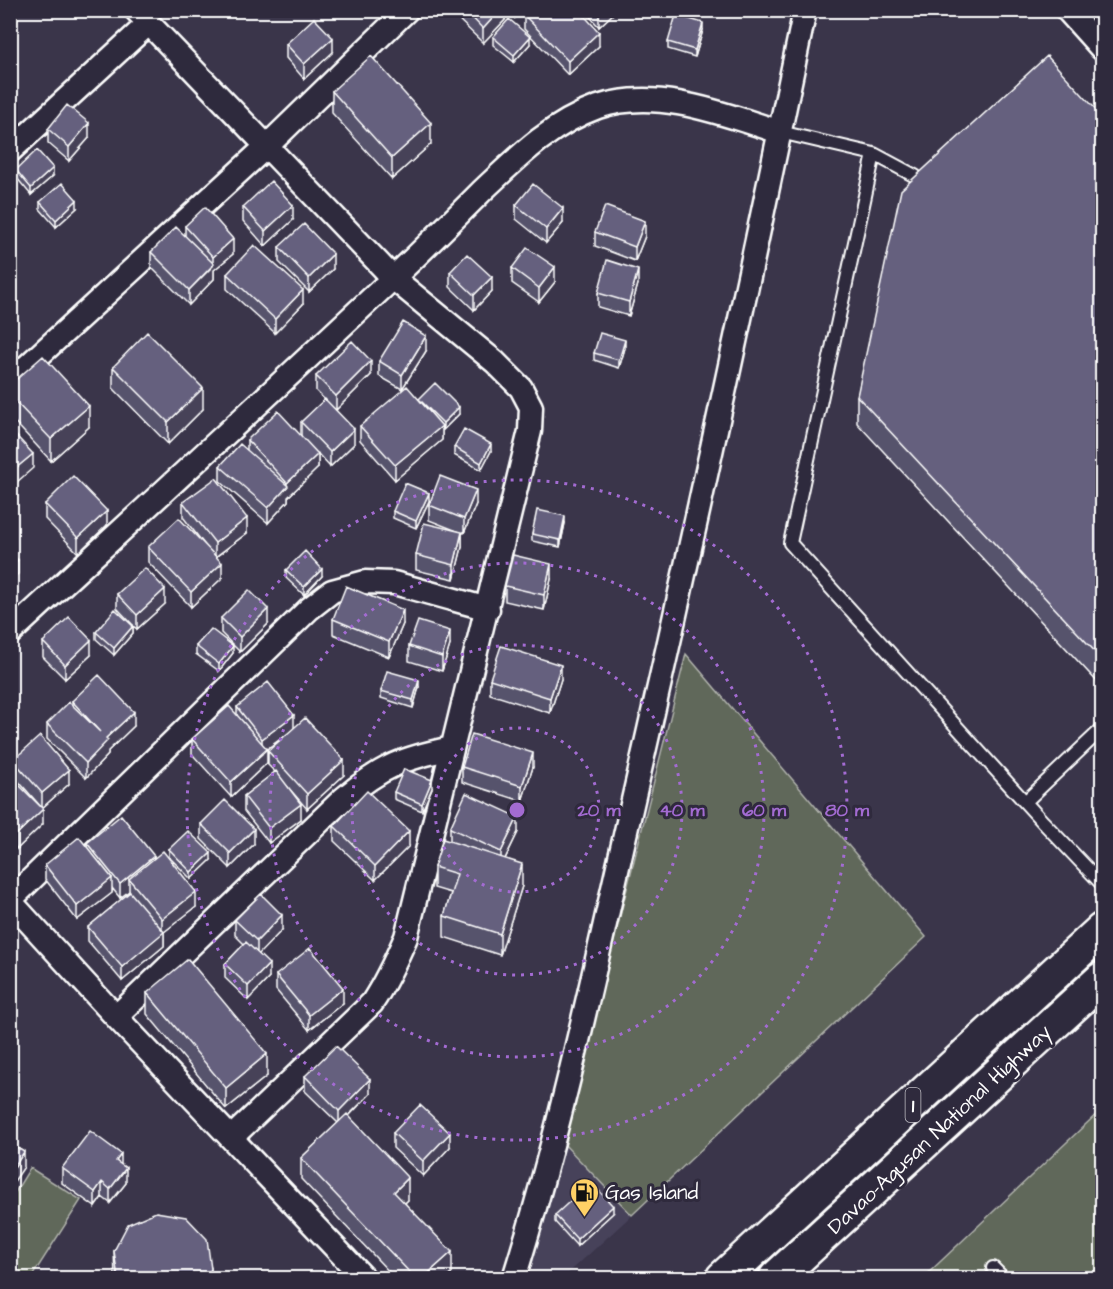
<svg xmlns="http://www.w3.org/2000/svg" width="1113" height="1289" font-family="'Architects Daughter',sans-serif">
	<rect width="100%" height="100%" fill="#3a354a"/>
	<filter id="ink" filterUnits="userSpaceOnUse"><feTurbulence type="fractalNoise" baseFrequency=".0167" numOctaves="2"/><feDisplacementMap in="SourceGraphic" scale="12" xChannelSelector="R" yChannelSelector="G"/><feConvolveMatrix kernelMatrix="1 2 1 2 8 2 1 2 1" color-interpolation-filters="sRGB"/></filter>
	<g filter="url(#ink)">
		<path fill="#47425a" d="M563 1143 632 1215 563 1278H524Z"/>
		<path fill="#60675a" stroke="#b0b3ac" stroke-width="1.5" d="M686 654 926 937 632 1215 563 1143Z
			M1102 1109V1278H923Z
			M30 1168 81 1200 31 1278H11V1199Z"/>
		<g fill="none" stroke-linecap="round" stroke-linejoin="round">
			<defs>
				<path id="lane" d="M780 132 874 154 790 543 1043 822 1102 884
					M874 154 915 176 928 187
					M1025 802 1102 729
					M993 1268 1003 1278"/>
				<path id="street" d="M136 10 393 278 495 362 521 388 531 407 530 431 406 937C396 960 386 982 372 1003L231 1138
					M1067 10 1102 49
					M10 151 148 24
					M10 382 267 146 407 10
					M10 633C138 515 266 398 392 279 422 251 451 222 480 193 516 159 550 124 598 107 657 87 723 114 780 132
					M10 900 309 609 332 591 365 582 394 583 488 609
					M10 901 116 1017 364 1278
					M116 1017 343 799C382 766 404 758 452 748
					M514 1278C562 1125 595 966 631 809 692 544 750 277 805 10"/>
				<path id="highway" d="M723 1278 1102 930
					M776 1278 1102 979"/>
			</defs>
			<use href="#lane" stroke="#fff" stroke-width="16"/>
			<use href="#street" stroke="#fff" stroke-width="27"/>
			<use href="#highway" stroke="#fff" stroke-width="38"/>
			<use href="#lane" stroke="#2f2a3d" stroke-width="12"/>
			<use href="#street" stroke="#2f2a3d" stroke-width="22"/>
			<use href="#highway" stroke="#2f2a3d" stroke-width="33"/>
		</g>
		<path fill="#57536c" stroke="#fff" stroke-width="1.5" d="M454 10H505V20L483 43 454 15Z
			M507 10H523L515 18Z
			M584 10H617L599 27Z
			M524 15 599 46 568 75 524 29Z
			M703 30 695 57 668 49V42Z
			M493 37 530 44 514 62 493 45Z
			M286 44 333 52 304 79 286 58Z
			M332 91 431 144 392 179 332 113Z
			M1102 116V687L857 423V396Z
			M48 129 89 138 69 161 48 143Z
			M16 170 53 176 31 195 16 177Z
			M40 202 77 208 56 227 40 209Z
			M516 205 563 223 546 243 516 219Z
			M243 207 293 220 265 246 243 221Z
			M185 226 233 254 214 270V279L189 305 151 267V252L185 235Z
			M595 232 645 236 635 261 595 246Z
			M279 247 333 269 309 292 279 262Z
			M512 268 555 282 539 302 512 283Z
			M450 272 492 291 474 310 450 287Z
			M227 274 303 304 275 333 227 289Z
			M638 284 629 316 598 307V293Z
			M625 348 619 368 594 360V353Z
			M426 351 402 389 379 376V361Z
			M113 367 203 409 168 444 113 388Z
			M371 375 336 410 354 444 330 467 318 454V468L288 497V501L268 523 220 481V466L247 450V440L301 436V422L325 400 316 391V376Z
			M10 385 89 427 51 461 10 417Z
			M419 400 459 414 443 430 442 429V440L395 480 360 440V426Z
			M454 447 491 451 481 470 454 455Z
			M429 501 416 528 393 518V511Z
			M183 502 247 533 216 557 222 578 191 607 148 562V547L207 548 183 517Z
			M45 504 107 525 78 553 45 519Z
			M476 504 464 533H462V547L454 579 416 570V555L460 532 429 520V505Z
			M565 523 560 547 532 541V534Z
			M286 570 322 576 304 595 286 578Z
			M551 579 544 610 505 601V586Z
			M117 594 165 604 137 629 133 626V633L114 655 96 639V632L133 625 117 608Z
			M221 618 268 624 240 652 221 633Z
			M333 619 403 624 389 657 333 634Z
			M43 642 91 655 65 679 43 657Z
			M450 645 442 671 409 661V646Z
			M196 646 233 653 219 671 196 654Z
			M490 679H561L550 713 490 694Z
			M419 687 413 708 381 698V691Z
			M72 701 134 726 108 751V755L86 778 47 739V724L72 704Z
			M237 707 294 728 344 775 307 809 287 786 301 819 269 843 244 811V796L275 772 268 765V751L283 738 267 749V763L231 797 192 754V739L237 715Z
			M13 760 69 784 42 808 13 775Z
			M462 767H533L522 801 462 782Z
			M10 779 43 824 17 849 10 842Z
			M432 788 422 811 394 799V792Z
			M201 824 254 844 230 868 201 839Z
			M334 826 409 846 375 880 334 841Z
			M450 828 518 832 505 859 522 886 500 955 444 937V916L451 893 434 888V867L450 842Z
			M87 843 154 858 196 907 164 932V946L122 981 88 941V927L129 893V891L120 898 112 888V893L77 920 45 879V865L87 848Z
			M169 849 211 860 191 879 169 857Z
			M235 920 282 930 258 954 269 978 248 1000 225 978V964L244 944 235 935Z
			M276 975 343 1003 309 1030 276 990Z
			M147 993 267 1076 226 1109 147 1014Z
			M305 1076 370 1094 349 1116 408 1200 405 1203 452 1273 446 1278H395L301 1179V1158L338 1123 305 1091Z
			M393 1133 450 1147 423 1176 393 1148Z
			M121 1165 126 1183 110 1203 102 1197 95 1207 62 1183V1168Z
			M613 1213 577 1246 555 1222V1215Z
			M114 1251 211 1278H115Z"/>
		<path fill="#474358" stroke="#fff" stroke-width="1.5" d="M500 10H505V20L483 43V29Z
			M515 10H523L515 18Z
			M601 10H617L599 27V12Z
			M703 23V30L695 57V50Z
			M599 32V46L568 75V61Z
			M530 37V44L514 62V55Z
			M333 38V52L304 79V64Z
			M89 123V138L69 161V147Z
			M431 123V144L392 179V158Z
			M53 168V176L31 195V188Z
			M77 200V208L56 227V220Z
			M293 205V220L265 246V231Z
			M563 208V223L546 243V229Z
			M645 221V236L635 261V247Z
			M233 239V254L214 270V279L189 305V290L213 266V257Z
			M333 254V269L309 292V278Z
			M555 267V282L539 302V288Z
			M638 270V284L629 316V302Z
			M492 277V291L474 310V295Z
			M303 290V304L275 333V319Z
			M426 336V351L402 389V375Z
			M625 340V348L619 368V360Z
			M371 361V375L336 410V396Z
			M203 388V409L168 444V422Z
			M89 406V427L51 461V439Z
			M459 407V414L443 430V423Z
			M442 426V440L395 480V465Z
			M354 429V444L330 467V452Z
			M491 444V451L481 470V463Z
			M33 454V468L10 488V473Z
			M318 454V468L288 497V501L268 523V508L287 487V483Z
			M476 490V504L464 533V519Z
			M429 493V501L416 528V521Z
			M107 511V525L78 553V538Z
			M565 516V523L560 547V540Z
			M247 518V533L215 557V543Z
			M462 532V547L454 579V565Z
			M18 560V574L10 581V566Z
			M222 563V578L191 607V592Z
			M551 564V579L544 610V595Z
			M322 569V576L304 595V587Z
			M165 589V604L137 629V615Z
			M268 609V624L240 652V637Z
			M403 610V624L389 657V642Z
			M133 626V633L114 655V648Z
			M450 631V645L442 671V657Z
			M91 640V655L65 679V665Z
			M233 646V653L219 671V664Z
			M561 665V679L550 713V698Z
			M419 680V687L413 708V700Z
			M134 712V726L108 751V755L86 778V763L106 738Z
			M294 715V729L267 749V763L231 797V782L262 754V739Z
			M533 753V767L522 801V786Z
			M344 760V775L307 809V794Z
			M69 770V784L42 808V793Z
			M432 780V788L422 811V804Z
			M301 804V819L269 843V828Z
			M43 809V824L17 849V834Z
			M518 817V832L501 867V852Z
			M254 829V844L230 868V853Z
			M409 831V846L375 880V866Z
			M211 853V860L191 879V872Z
			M154 856V871L129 879V891L120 898V884Z
			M522 864V886L500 955V934Z
			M112 878V893L77 920V906Z
			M196 892V907L164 932V946L122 981V967L162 933V919Z
			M282 915V930L257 956V941Z
			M269 964V978L248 1000V986Z
			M343 988V1003L309 1030V1015Z
			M267 1054V1076L226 1109V1088Z
			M370 1079V1094L339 1125V1111Z
			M450 1133V1147L423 1176V1161Z
			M24 1152V1167L10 1187V1173Z
			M121 1154V1168L116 1161Z
			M126 1168V1183L110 1203V1189Z
			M408 1178V1200L394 1213V1192Z
			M102 1182V1197L95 1207V1192Z
			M613 1206V1213L577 1246V1239Z
			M452 1252V1273L446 1278H423Z
			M211 1269V1278H206Z"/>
		<path fill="#65607e" stroke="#fff" stroke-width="1.5" d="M465 10H500L483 29Z
			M528 10H579L599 32 568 61 524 15Z
			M676 15 703 23 695 50 668 42Z
			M314 18 333 38 304 64 286 44Z
			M509 19 530 37 514 55 493 37Z
			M371 56 431 123 392 158 332 91Z
			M1047 56 1102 116V659L857 396 901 190Z
			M67 105 89 123 69 147 48 129Z
			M37 150 53 168 31 188 16 170Z
			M271 181 293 205 265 231 243 207Z
			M62 183 77 200 56 220 40 202Z
			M533 184 563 208 546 229 516 205Z
			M605 206 645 221 635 247 595 232Z
			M205 207 233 239 213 257 185 226Z
			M304 224 333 254 309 278 279 247Z
			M176 227 214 264 189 290 151 252Z
			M254 245 303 290 275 319 227 274Z
			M527 248 555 267 539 288 512 268Z
			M467 254 492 277 474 295 450 272Z
			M607 260 638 270 629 302 598 293Z
			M403 322 426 336 402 375 379 361Z
			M147 332 203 388 168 422 113 367Z
			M600 333 625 340 619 360 594 353Z
			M352 341 371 361 336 396 316 376Z
			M43 356 89 406 51 439 10 396V385Z
			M435 383 459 407 443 423 419 399Z
			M407 386 442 426 395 465 360 426Z
			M325 399 354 429 330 452 301 422Z
			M278 411 318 454 287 483 247 440Z
			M10 429 33 454 10 473Z
			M464 429 491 444 481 463 454 447Z
			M240 444 288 486 268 508 220 466Z
			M73 476 107 511 78 538 45 504Z
			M440 476 476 490 464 519 429 505Z
			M216 478 247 518 215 543 183 502Z
			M405 483 429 493 416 521 393 511Z
			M537 510 565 516 560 540 532 534Z
			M179 518 222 563 191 592 148 547Z
			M424 523 462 532 454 565 416 555Z
			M305 551 322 569 304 587 286 570Z
			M10 552 18 560 10 566Z
			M513 555 551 564 544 595 505 586Z
			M145 568 165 589 137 615 117 594Z
			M346 586 403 610 389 642 333 619Z
			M249 590 268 609 240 637 221 618Z
			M115 609 133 626 114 648 96 632Z
			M69 617 91 640 65 665 43 642Z
			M418 621 450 631 442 657 409 646Z
			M211 629 233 646 219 664 196 646Z
			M501 646 561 665 550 698 490 679Z
			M387 671 419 680 413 700 381 691Z
			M99 675 134 712 106 738 108 740 86 763 47 724 69 702 100 732 72 701Z
			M268 682 294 715 262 739 237 707Z
			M229 706 267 749 231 782 192 739Z
			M305 718 344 760 307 794 268 751Z
			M472 734 533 753 522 786 462 767Z
			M40 736 69 770 42 793 13 760Z
			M404 769 432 780 422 804 394 792Z
			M276 771 301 804 269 828 244 796Z
			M12 778 43 809 17 834 10 827V779Z
			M367 791 409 831 375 866 334 826Z
			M466 793 518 817 501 852 450 828Z
			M225 800 254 829 230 853 201 824Z
			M121 815 154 856 120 884 87 843Z
			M188 831 211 853 191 872 169 849Z
			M79 837 112 878 77 906 45 865Z
			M443 839 522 864 500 934 444 916 457 874 434 867Z
			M163 851 196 892 162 919 129 879Z
			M130 892 164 932 122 967 88 927Z
			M261 894 282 915 257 941 235 920Z
			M246 942 269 964 248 986 225 964Z
			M310 948 343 988 309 1015 276 975Z
			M188 959 267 1054 226 1088 147 993Z
			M336 1046 370 1079 339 1111 305 1076Z
			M420 1105 450 1133 423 1161 393 1133Z
			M347 1114 408 1178 394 1192 452 1252 423 1278H415L301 1158Z
			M90 1131 121 1154 116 1161 126 1168 110 1189 102 1182 95 1192 62 1168Z
			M10 1143 24 1152 10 1173Z
			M591 1182 613 1206 577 1239 555 1215Z
			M156 1212 186 1217 207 1239 211 1269 206 1278H118L114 1251 128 1224Z"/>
	</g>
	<g fill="none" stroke="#a36bd2" stroke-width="3" stroke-dasharray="3 6">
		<circle cx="517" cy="810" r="82"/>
		<circle cx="517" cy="810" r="165"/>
		<circle cx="517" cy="810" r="247"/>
		<circle cx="517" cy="810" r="330"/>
	</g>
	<defs>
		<symbol id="fuel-pin" viewBox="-11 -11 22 30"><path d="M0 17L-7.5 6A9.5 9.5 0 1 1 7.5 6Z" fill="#ffd166" stroke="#2f2a3d"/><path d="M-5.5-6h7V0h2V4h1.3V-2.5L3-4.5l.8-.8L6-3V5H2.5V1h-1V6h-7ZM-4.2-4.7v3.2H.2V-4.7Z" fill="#111"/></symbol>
	</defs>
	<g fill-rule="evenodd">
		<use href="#fuel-pin" x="568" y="1176" width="33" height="45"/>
	</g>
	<g text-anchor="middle" stroke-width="6" stroke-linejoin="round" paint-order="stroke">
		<rect fill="#2f2a3d" stroke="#c1bfc5" stroke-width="1.5" x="905.5" y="1088" width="15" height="34" rx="4.5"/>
		<g font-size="20" font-weight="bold" fill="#fff">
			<text x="913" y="1112">1</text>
		</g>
		<g font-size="21" fill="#fff" stroke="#2f2a3d">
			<text transform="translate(939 1129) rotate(-43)" y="7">Davao-Agusan National Highway</text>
		</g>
		<g font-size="21" fill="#fff" stroke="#2f2a3d" text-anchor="start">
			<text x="605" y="1199">Gas Island</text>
		</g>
	</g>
	<circle cx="517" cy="810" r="9" fill="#a36bd2" stroke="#2f2a3d" stroke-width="3"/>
	<g font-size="18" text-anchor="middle" font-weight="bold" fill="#a36bd2" stroke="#2f2a3d" stroke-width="6" stroke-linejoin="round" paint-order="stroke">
		<text x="599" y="816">20 m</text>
		<text x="682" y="816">40 m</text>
		<text x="764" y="816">60 m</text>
		<text x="847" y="816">80 m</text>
	</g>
	<rect width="1113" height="1289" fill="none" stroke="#2f2a3d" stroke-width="36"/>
	<rect x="18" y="18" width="1077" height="1253" fill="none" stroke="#fff" stroke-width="2" filter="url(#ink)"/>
</svg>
